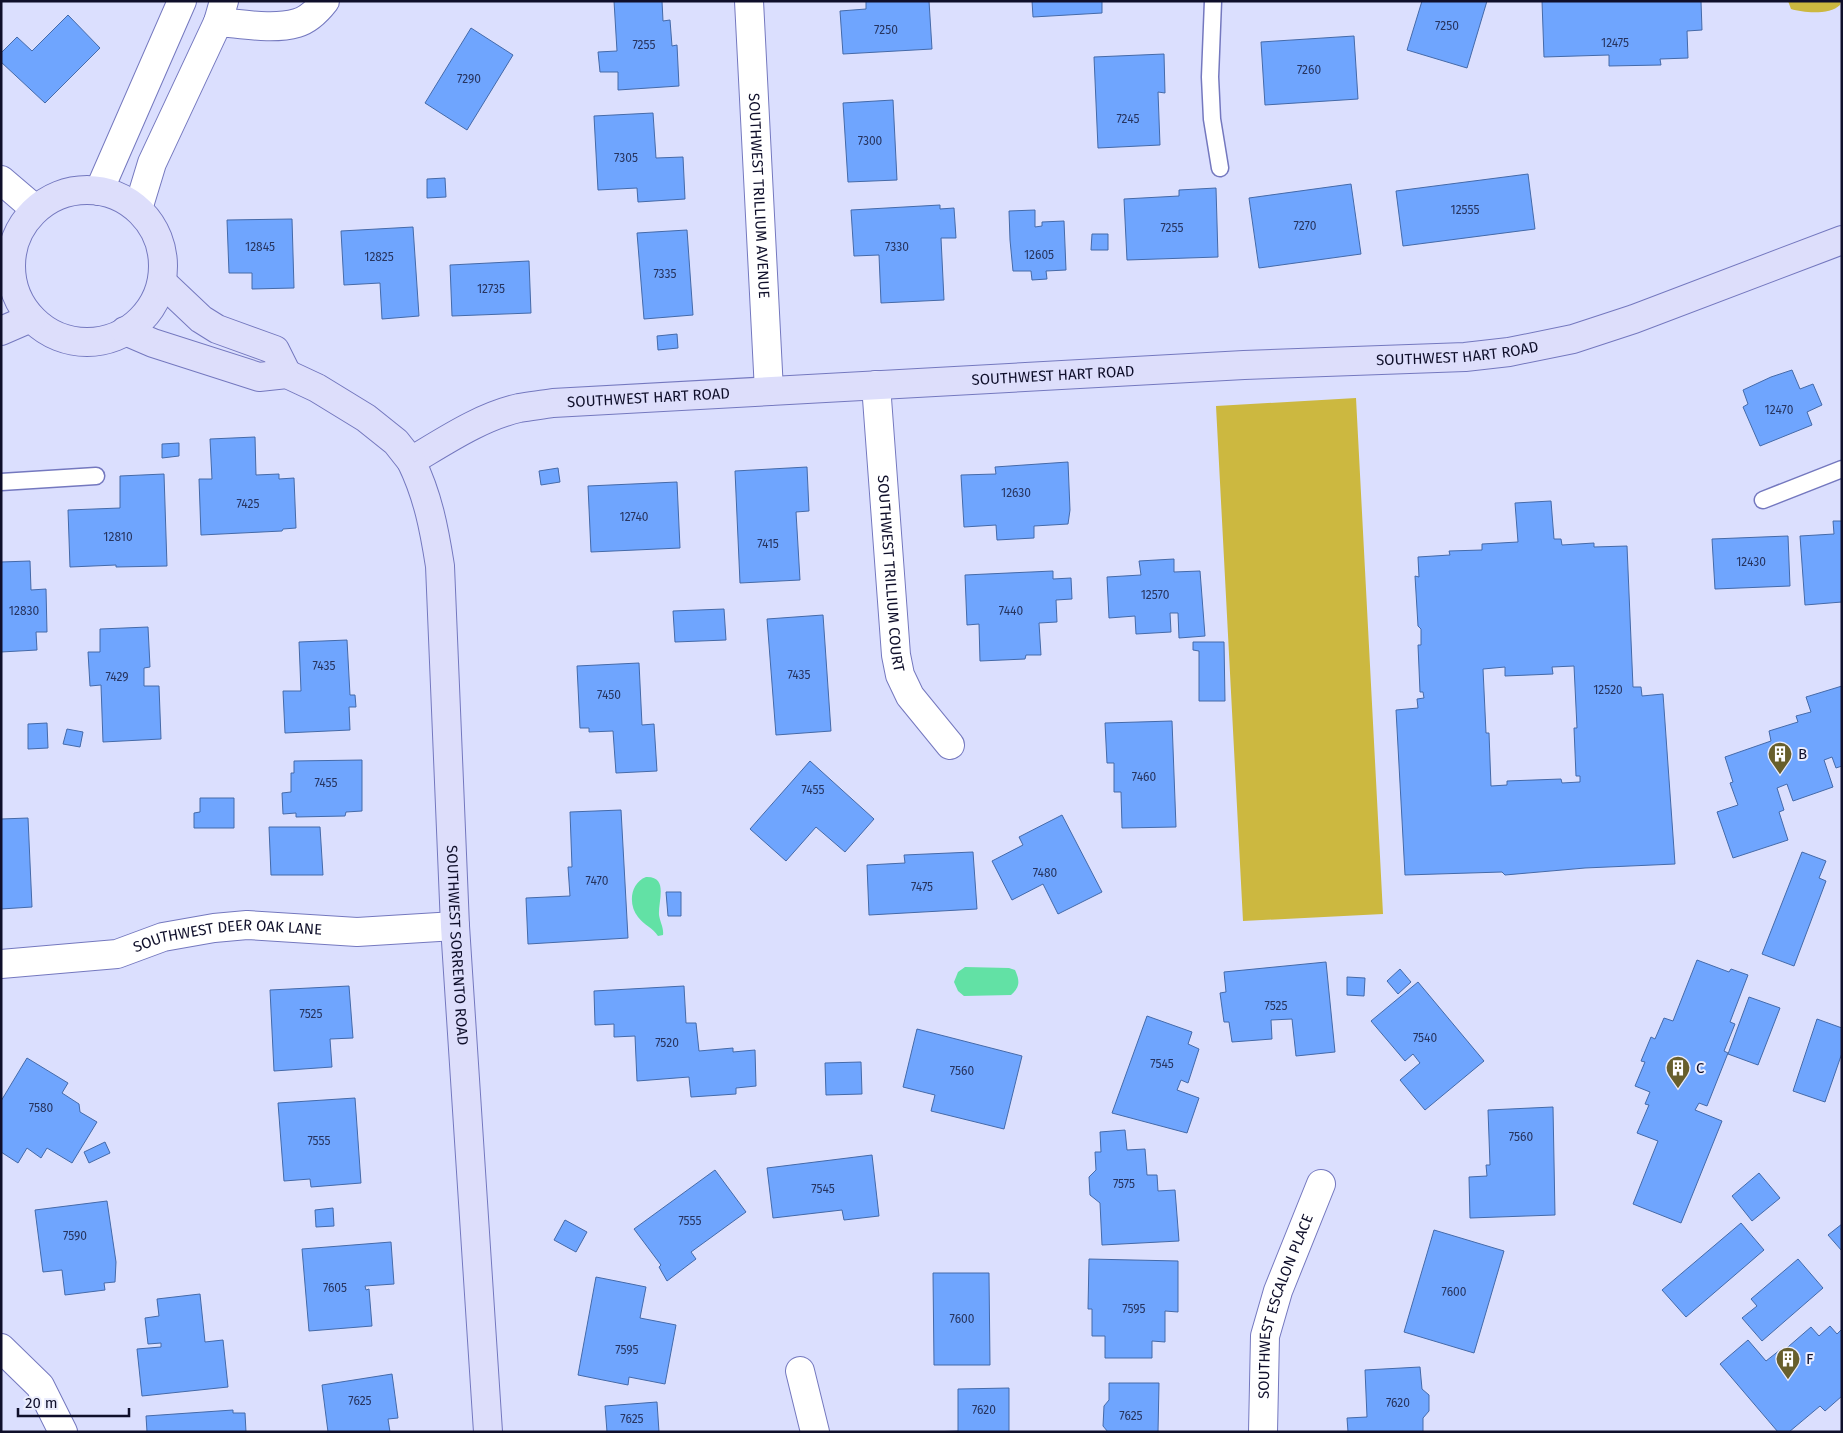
<svg xmlns="http://www.w3.org/2000/svg" width="1843" height="1433" viewBox="0 0 1843 1433" font-family="'Fira Sans',sans-serif">
<style>
.green{fill:#ccb840}
.water{fill:#62e1a5}
.building{fill:#6fa5fe;stroke:#456aa9;fill-rule:evenodd}
.lines{fill:none;stroke-linecap:round;stroke-linejoin:round}
.lane-casing{stroke:#7478bf;stroke-width:19}
.street-casing{stroke:#7478bf;stroke-width:30}
.secondary-casing{stroke:#7478bf;stroke-width:30}
.lane{stroke:#fff;stroke-width:16}
.street{stroke:#fff;stroke-width:28}
.secondary{stroke:#dddefb;stroke-width:28}
.labels{text-anchor:middle;stroke-width:4;stroke-linejoin:round;paint-order:stroke}
.number-label{font-size:12px;fill:#27345f}
.street-label{font-size:15px;fill:#0f0f2a;stroke:#ebedfd}
.poi-label{font-size:15px;fill:#0f0f2a;stroke:#ebedfd;text-anchor:start}
</style>
<rect width="100%" height="100%" fill="#dbdffe"/>
<path class="green" d="M1788 1H1841L1840 5C1830 15 1804 13 1791 9Z
M1356 398 1383 914 1243 921 1216 406Z"/>
<path class="water" d="M646 877C669 876 658 901 659 915 660 922 664 928 663 935L658 936C653 928 644 925 638 917 628 905 630 883 646 877Z
M965 967 1009 968 1015 970C1020 981 1020 987 1011 995L964 996 958 991 954 982 958 972Z"/>
<path class="building" d="M614 1H662L663 21 670 20 672 46 677 45 679 86 618 90V72H600L598 52 617 51Z
M866 1H929L932 49 843 54 840 11 866 9Z
M1032 1H1102V13L1033 17Z
M1422 1H1487L1467 68 1407 50Z
M1542 1H1701L1702 30 1687 31 1688 58 1660 59 1661 65 1609 66V55L1544 57Z
M68 15 100 48 45 103 1 62V53L17 37 32 51Z
M471 28 513 55 467 130 425 103Z
M1354 36 1358 99 1265 105 1261 42Z
M1164 54 1165 93 1158 92 1160 145 1098 148 1094 57Z
M893 100 897 180 848 182 843 103Z
M653 113 656 158 683 157 685 199 638 202 637 188 598 190 594 116Z
M1528 174 1535 229 1403 246 1396 191Z
M445 178 446 197 427 198V179Z
M1351 184 1361 254 1259 268 1249 198Z
M1216 188 1218 257 1127 260 1124 199 1179 196V190Z
M940 205V209L954 208 956 238H941L944 300 881 303 879 255 854 256 851 210Z
M1035 210V227L1042 226V222L1064 221 1066 270 1046 271 1047 279 1032 280 1031 271H1013L1010 240 1009 211Z
M292 219 294 288 252 289V273H229L227 220Z
M413 227 419 316 382 319 380 283 344 285 341 231Z
M687 230 693 315 644 319 637 233Z
M1092 234H1108V250H1091Z
M529 261 531 313 452 316 450 265Z
M677 334 678 348 658 350 657 336Z
M1792 370 1800 389 1813 384 1822 405 1807 412 1812 425 1760 446 1743 407 1748 404 1743 390 1771 377Z
M255 437 256 475 279 474V479L294 478 296 528 283 529 282 531 201 535 199 479H212L210 439Z
M179 443V456L162 458V444Z
M1068 462 1070 510 1068 524 1034 526V538L997 540 996 525 964 527 961 475 996 474 995 467Z
M807 467 809 511 796 512 800 580 740 583 735 471Z
M558 468 560 482 541 485 539 471Z
M164 474 167 566 116 567V565L70 567 68 510 120 508V476Z
M677 482 680 548 591 552 588 486Z
M1551 501 1554 539H1561L1562 545 1594 543V547L1627 546 1633 687H1641L1642 696 1663 694 1675 864 1585 868 1505 875 1502 872 1405 875 1396 710 1418 708 1417 699 1424 698 1423 692H1420L1418 645H1421V629L1418 626 1415 576 1419 577 1418 557 1450 555 1449 551 1482 550V544L1518 542 1515 503ZM1574 666 1577 728H1574L1576 776H1580V782L1562 783 1561 779 1507 781V785L1491 786 1489 733H1486L1483 669 1505 667V676L1553 674 1552 667Z
M1833 521H1842V602L1805 605 1800 536 1834 534Z
M1788 536 1790 586 1715 589 1712 539Z
M1174 559V572L1200 571 1205 636 1179 638 1178 613H1170L1171 632 1136 634 1135 616 1109 618 1107 577 1141 575 1139 561Z
M30 561 31 590 46 589 47 632H36L37 650 1 652V562Z
M1053 571V579L1071 578 1072 599 1056 600 1057 622 1039 623 1041 655H1026L1025 659 980 661 979 624 967 625 965 575Z
M724 609 726 640 675 642 673 611Z
M823 615 831 731 776 735 767 619Z
M148 627 150 667 144 668V686H159L161 739 103 742 101 685 90 686 88 652H100V629Z
M347 640 350 695H355L356 707H349L350 730 285 733 283 691H301L299 642Z
M1193 642H1224L1225 701H1199V651L1193 650Z
M639 663 642 725 654 724 657 771 616 773 613 731 589 732V728H580L577 666Z
M1842 686V766L1836 768 1832 757 1824 760 1833 787 1793 801 1787 784 1777 788 1784 810 1779 812 1788 840 1733 858 1717 812 1738 805 1730 783 1733 782 1725 757 1771 741 1769 731 1798 722 1796 716 1811 712 1806 697Z
M1172 721 1176 827 1122 828 1121 792H1114V763H1107L1105 723Z
M47 723 48 748 28 749V724Z
M67 729 83 732 80 747 63 744Z
M362 760V811L346 812 345 816 296 817V813L283 814 282 793 291 792V773H294V761Z
M810 761 874 819 845 852 816 827 786 861 750 829Z
M200 798H234V828H194V813L200 812Z
M621 810 628 938 528 944 526 898 570 896 568 867H572L570 812Z
M1062 815 1102 892 1058 914 1043 884 1012 900 992 861 1023 845 1019 837Z
M28 818 32 907 1 909V819Z
M269 827H320L323 875H271Z
M973 852 977 909 869 915 867 865 905 863 904 855Z
M1802 852 1826 861 1819 878 1826 881 1794 966 1762 954Z
M666 892H681V916H668Z
M1697 960 1729 972 1731 969 1748 975 1730 1022 1735 1024 1724 1051 1728 1053 1707 1106 1699 1103 1695 1110 1722 1121 1681 1223 1633 1204 1658 1141 1637 1133 1649 1105 1645 1104 1650 1092 1635 1086 1645 1062 1641 1061 1651 1037 1655 1039 1664 1018 1673 1021Z
M1326 962 1335 1052 1296 1056 1292 1019 1271 1020 1272 1039 1232 1042 1229 1022H1224L1220 993 1226 992 1224 972Z
M1400 969 1411 982 1398 994 1387 981Z
M1347 977 1365 978 1364 996 1347 995Z
M1418 982 1484 1061 1425 1110 1400 1080 1420 1063 1413 1054 1405 1061 1371 1021Z
M349 986 353 1038 330 1039 332 1067 274 1071 270 990Z
M684 986 686 1023H696L699 1051 733 1048V1052L755 1050 756 1086 736 1088V1094L691 1097 689 1077 637 1081 635 1036 614 1037V1024L595 1025 594 991Z
M1749 997 1780 1008 1758 1065 1728 1054Z
M1147 1016 1192 1032 1188 1044 1199 1049 1188 1083 1181 1080 1177 1090 1199 1098 1187 1133 1112 1113Z
M1817 1019 1842 1028V1053L1825 1102 1793 1091Z
M917 1029 1022 1056 1004 1129 931 1111 935 1095 903 1087Z
M27 1058 68 1083 62 1093 79 1104 80 1112 97 1122 72 1163 47 1148 41 1158 27 1148 18 1163 1 1152V1101Z
M861 1062 862 1094 826 1095 825 1063Z
M355 1098 361 1183 311 1187 310 1179 284 1181 278 1103Z
M1553 1107 1555 1215 1470 1218 1469 1177 1487 1176 1486 1165H1490L1488 1110Z
M1125 1130 1127 1150 1145 1149 1147 1175H1157L1158 1191 1175 1190 1179 1241 1102 1245 1100 1203 1090 1195 1089 1177 1096 1170 1095 1152H1101L1100 1132Z
M105 1142 110 1153 89 1163 84 1152Z
M872 1155 879 1216 844 1220 842 1210 773 1218 767 1168Z
M715 1170 746 1212 691 1252 696 1259 667 1281 659 1267 661 1265 634 1229Z
M1759 1173 1780 1198 1752 1221 1732 1196Z
M107 1201 116 1262 115 1282 104 1283 105 1290 65 1295 62 1270 43 1272 35 1210Z
M333 1208 334 1226 316 1227 315 1210Z
M565 1220 587 1232 576 1252 554 1240Z
M1741 1223 1764 1250 1686 1317 1662 1290Z
M1842 1224V1251L1828 1235Z
M1434 1230 1504 1251 1474 1353 1404 1332Z
M391 1242 394 1284 365 1286 366 1290 369 1289 372 1326 309 1331 302 1249Z
M1089 1259 1178 1261V1312L1165 1311V1342L1152 1341V1358H1105V1336H1092V1309H1088Z
M1798 1259 1823 1288 1762 1341 1742 1318 1757 1306 1751 1299Z
M933 1273H989L990 1365H934Z
M596 1277 646 1287 640 1318 676 1325 665 1384 629 1377 628 1385 578 1375Z
M200 1294 205 1342 223 1340 228 1387 142 1396 137 1349 161 1347V1343L148 1344 145 1318 159 1316 157 1299Z
M1830 1326 1837 1334 1842 1329V1396L1825 1411 1820 1406 1789 1432H1778L1720 1364 1748 1340 1766 1361 1780 1350 1781 1353 1811 1327 1819 1336Z
M1420 1367 1422 1389 1429 1395V1411L1423 1418V1432H1348L1347 1418 1367 1417 1365 1370Z
M392 1374 398 1418 388 1419 390 1432H328L322 1385Z
M1109 1383H1159L1158 1432H1169H1108L1103 1426 1104 1406 1109 1400Z
M1009 1388V1432H931L958 1431V1389Z
M657 1402 659 1432H607L605 1406Z
M233 1410V1413H245L246 1432H147L146 1416Z"/>
<g class="lines">
<defs>
<path id="lane" d="M1213 1 1210 77 1212 119 1220 168
M1 482 96 476
M1763 500 1842 469"/>
<g id="street">
<path id="s1" d="M749 1 769 391"/>
<path d="M218 22C243 24 273 30 297 23 308 20 318 10 325 1"/>
<path d="M1 180 35 209"/>
<path d="M99 191 182 1"/>
<path d="M138 209 152 163 218 22 224 1"/>
<path id="s2" d="M876 385 896 655 900 675 910 696 950 745"/>
<path id="s3" d="M1 964 117 954 163 937 214 928 247 925 357 932 455 926"/>
<path d="M1 1348 40 1386 63 1432"/>
<path d="M800 1371 815 1432"/>
<path id="s4" d="M1263 1432 1265 1336 1278 1291 1321 1184"/>
</g>
<g id="secondary">
<circle cx="87" cy="266" r="76"/>
<path d="M164 284 201 319 217 329 275 350 287 374"/>
<path d="M1 331 31 318"/>
<path id="s5" d="M125 331 153 343 259 377 287 374 317 388 366 418 396 442 411 461C445 441 480 417 519 408 530 406 541 405 553 403L1244 365 1465 357 1509 352 1573 339 1634 319 1842 240"/>
<path id="s6" d="M411 461C428 496 434 528 440 566L455 926 488 1432"/>
</g>
</defs>
<use href="#lane" class="lane-casing"/>
<use href="#street" class="street-casing"/>
<use href="#secondary" class="secondary-casing"/>
<use href="#lane" class="lane"/>
<use href="#street" class="street"/>
<use href="#secondary" class="secondary"/>
</g>
<defs>
<symbol id="building-pin" viewBox="-11 -11 22 30"><path d="M0 17L-7.5 6A9.5 9.5 0 1 1 7.5 6Z" fill="#685f2c" stroke="#ebedfd"/><path d="M-4-6H4V6H1V3H-1V6H-4ZM-2.5-4.3h1.7v1.8h-1.7ZM.8-4.3h1.7v1.8H.8ZM-2.5-1h1.7V.8h-1.7ZM.8-1h1.7V.8H.8Z" fill="#fff"/></symbol>
</defs>
<g fill-rule="evenodd">
<use href="#building-pin" x="1766" y="740" width="28" height="38"/>
<use href="#building-pin" x="1664" y="1054" width="28" height="38"/>
<use href="#building-pin" x="1774" y="1345" width="28" height="38"/>
</g>
<g class="labels">
<g class="number-label">
<text x="1447" y="30">7250</text>
<text x="886" y="34">7250</text>
<text x="1615" y="47">12475</text>
<text x="644" y="49">7255</text>
<text x="1309" y="74">7260</text>
<text x="469" y="83">7290</text>
<text x="1128" y="123">7245</text>
<text x="870" y="145">7300</text>
<text x="626" y="162">7305</text>
<text x="1465" y="214">12555</text>
<text x="1305" y="230">7270</text>
<text x="1172" y="232">7255</text>
<text x="260" y="251">12845</text>
<text x="897" y="251">7330</text>
<text x="1039" y="259">12605</text>
<text x="379" y="261">12825</text>
<text x="665" y="278">7335</text>
<text x="491" y="293">12735</text>
<text x="1779" y="414">12470</text>
<text x="1016" y="497">12630</text>
<text x="248" y="508">7425</text>
<text x="634" y="521">12740</text>
<text x="118" y="541">12810</text>
<text x="768" y="548">7415</text>
<text x="1751" y="566">12430</text>
<text x="1155" y="599">12570</text>
<text x="24" y="615">12830</text>
<text x="1011" y="615">7440</text>
<text x="324" y="670">7435</text>
<text x="799" y="679">7435</text>
<text x="117" y="681">7429</text>
<text x="1608" y="694">12520</text>
<text x="609" y="699">7450</text>
<text x="1144" y="781">7460</text>
<text x="326" y="787">7455</text>
<text x="813" y="794">7455</text>
<text x="1045" y="877">7480</text>
<text x="597" y="885">7470</text>
<text x="922" y="891">7475</text>
<text x="1276" y="1010">7525</text>
<text x="311" y="1018">7525</text>
<text x="1425" y="1042">7540</text>
<text x="667" y="1047">7520</text>
<text x="1162" y="1068">7545</text>
<text x="962" y="1075">7560</text>
<text x="41" y="1112">7580</text>
<text x="1521" y="1141">7560</text>
<text x="319" y="1145">7555</text>
<text x="1124" y="1188">7575</text>
<text x="823" y="1193">7545</text>
<text x="690" y="1225">7555</text>
<text x="75" y="1240">7590</text>
<text x="335" y="1292">7605</text>
<text x="1454" y="1296">7600</text>
<text x="1134" y="1313">7595</text>
<text x="962" y="1323">7600</text>
<text x="627" y="1354">7595</text>
<text x="360" y="1405">7625</text>
<text x="1398" y="1407">7620</text>
<text x="984" y="1414">7620</text>
<text x="1131" y="1420">7625</text>
<text x="632" y="1423">7625</text>
</g>
<g class="street-label">
<text dy="5" stroke="none"><textPath href="#s1" startOffset="195">SOUTHWEST TRILLIUM AVENUE</textPath></text>
<text dy="5" stroke="none"><textPath href="#s5" startOffset="1384">SOUTHWEST HART ROAD</textPath></text>
<text dy="5" stroke="none"><textPath href="#s5" startOffset="979">SOUTHWEST HART ROAD</textPath></text>
<text dy="5" stroke="none"><textPath href="#s5" startOffset="574">SOUTHWEST HART ROAD</textPath></text>
<text dy="5" stroke="none"><textPath href="#s2" startOffset="189">SOUTHWEST TRILLIUM COURT</textPath></text>
<text dy="5" stroke="none"><textPath href="#s3" startOffset="230">SOUTHWEST DEER OAK LANE</textPath></text>
<text dy="5" stroke="none"><textPath href="#s6" startOffset="489">SOUTHWEST SORRENTO ROAD</textPath></text>
<text dy="5" stroke="none"><textPath href="#s4" startOffset="129">SOUTHWEST ESCALON PLACE</textPath></text>
</g>
<g class="poi-label">
<text x="1798" y="759">B</text>
<text x="1696" y="1073">C</text>
<text x="1806" y="1364">F</text>
</g>
</g>
<rect width="1843" height="1433" fill="none" stroke="#0f0f2a" stroke-width="5"/>
<path d="M18 1408v8h111v-8" fill="none" stroke="#0f0f2a" stroke-width="2.5"/>
<text x="25" y="1408" font-size="15" fill="#0f0f2a" stroke="#ebedfd" stroke-width="4" paint-order="stroke">20 m</text>
</svg>
